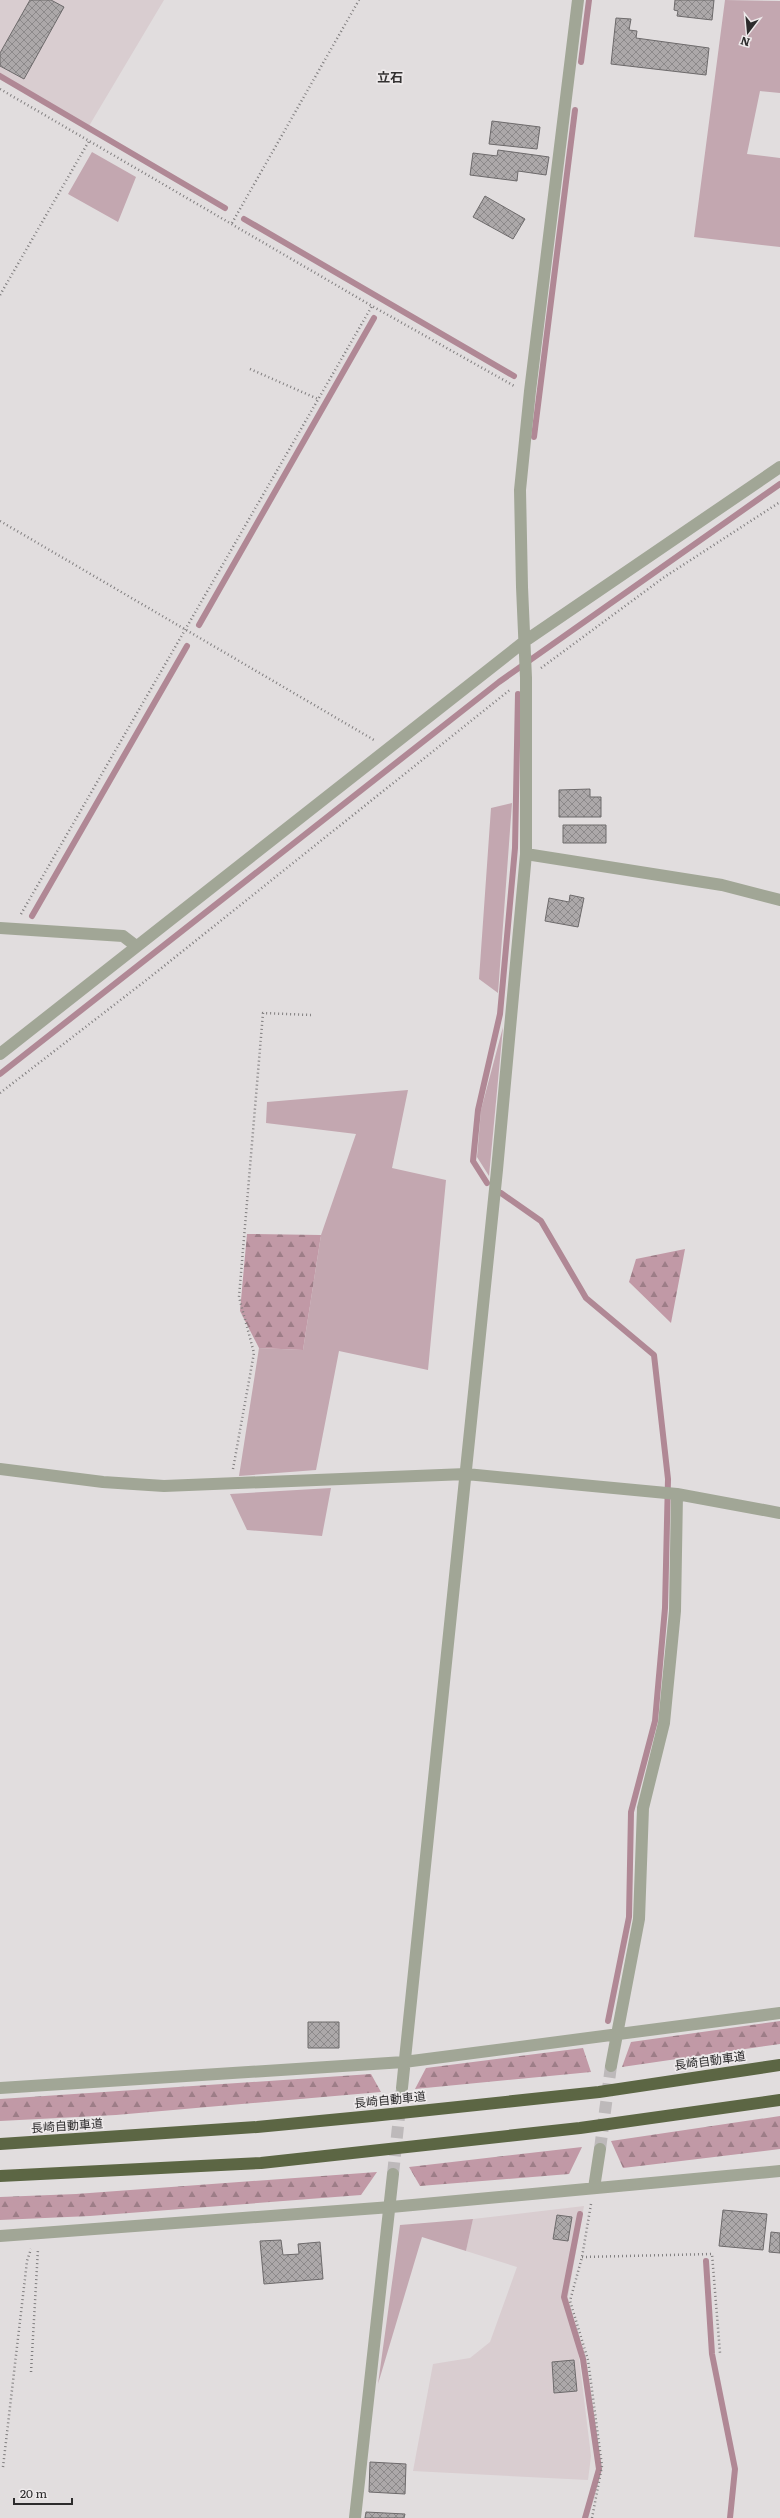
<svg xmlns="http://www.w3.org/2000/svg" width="780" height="2518" viewBox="0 0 780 2518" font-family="Literata,'Noto Sans JP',serif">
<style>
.built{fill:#d9cdd0}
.green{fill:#c3a7b0}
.forest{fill:url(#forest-firs)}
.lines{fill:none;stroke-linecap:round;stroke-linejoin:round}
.stream{stroke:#b08895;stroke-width:6}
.building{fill:url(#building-cross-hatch);stroke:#6d6a6b}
.minor-tunnel{stroke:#bdb9ba;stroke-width:12;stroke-dasharray:12 6;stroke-linecap:butt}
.path{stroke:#807e7f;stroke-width:2.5;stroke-dasharray:1 3;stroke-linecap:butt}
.minor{stroke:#a1a696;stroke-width:12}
.highway{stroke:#5c6644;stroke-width:12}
.labels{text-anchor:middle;stroke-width:3.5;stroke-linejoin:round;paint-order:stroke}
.street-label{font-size:12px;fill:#2c2b2c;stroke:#eeeaeb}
.neighbourhood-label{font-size:13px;font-weight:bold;fill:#333131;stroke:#eeeaeb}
</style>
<defs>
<pattern id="forest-firs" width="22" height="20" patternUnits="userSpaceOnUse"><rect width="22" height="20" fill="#c199a6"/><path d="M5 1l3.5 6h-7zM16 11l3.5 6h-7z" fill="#9d7d87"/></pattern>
<pattern id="building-cross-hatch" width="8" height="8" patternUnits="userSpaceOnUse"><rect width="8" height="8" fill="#aca8a9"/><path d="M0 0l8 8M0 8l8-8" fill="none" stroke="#8c898a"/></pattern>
</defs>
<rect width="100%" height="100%" fill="#e1ddde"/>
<path class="built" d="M0 0H164L89 126 0 73Z
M584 2206 568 2297 579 2358 591 2456 588 2480 413 2471 433 2364 470 2358 490 2342 517 2267 466 2251 473 2219Z"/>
<path class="green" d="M725 0 780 1V93L760 91 747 154 780 158V247L694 237Z
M92 152 136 177 118 222 68 194Z
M512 803 498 993 479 979 491 808Z
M503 1027 489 1176 477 1157 481 1110Z
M408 1090 392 1168 446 1180 428 1370 339 1351 316 1470 239 1476 259 1348 303 1350 321 1235 356 1134 266 1123 267 1102Z
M331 1488 322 1536 247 1530 230 1494Z
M473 2219 466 2251 422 2237 378 2384 400 2225Z"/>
<path class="forest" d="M247 1234 321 1235 303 1350 259 1348 240 1311Z
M685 1249 671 1323 629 1282 636 1259Z
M780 2021V2044L622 2067 631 2042Z
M583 2048 591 2072 415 2089 426 2068Z
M371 2074 381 2092 116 2115 0 2121V2099Z
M780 2116V2149L623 2168 611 2141Z
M582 2147 569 2174 420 2186 409 2167Z
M377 2172 361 2195 90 2216 0 2220V2197L76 2194Z"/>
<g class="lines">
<path class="stream" d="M581 62 589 0
M0 76 225 208
M244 219 514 376
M534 437 575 110
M199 625 374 318
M32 916 187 646
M0 1074 499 682 780 484
M487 1183 473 1161 478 1110 500 1014 515 848 518 694
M501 1193 541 1221 586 1298 654 1355 668 1479 665 1608 655 1721 631 1812 629 1917 608 2021
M580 2214 564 2297 583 2359 599 2469 585 2518
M706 2261 712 2354 735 2469 730 2518"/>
</g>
<path class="building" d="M30 0H51L64 7 24 79 0 66V53Z
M675 0H714L712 20 677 16 678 11 674 10Z
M616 18 631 19 629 30 637 31 636 38 709 48 706 75 611 64Z
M492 121 540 127 537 149 489 144Z
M498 150 549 157 546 175 518 171 517 181 470 175 473 153 497 156Z
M485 196 525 219 513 239 473 217Z
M590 789V797H601V817H559V790Z
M563 825H606V843H563Z
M570 895 584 898 578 927 545 921 549 898 569 902Z
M308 2022H339V2048H308Z
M723 2210 767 2214 763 2250 719 2246Z
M557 2215 572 2217 568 2241 553 2239Z
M771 2232 780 2233V2253L769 2252Z
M281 2240 283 2255 299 2254 298 2244 320 2242 323 2279 264 2284 260 2241Z
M574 2360 577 2391 554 2393 552 2362Z
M370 2462 406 2464 405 2494 369 2492Z
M366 2512 405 2514 404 2518H365Z"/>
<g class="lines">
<path class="minor-tunnel" d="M600 2149 611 2066
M393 2174 402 2088"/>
<path class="path" d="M0 89 372 306 516 387
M232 223 359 0
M0 295 89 141
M250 369 318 399
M0 521 374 740
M541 668 663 578 780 502
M21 914 372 306
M0 1093 149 978 511 689
M233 1469 254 1353 239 1297 263 1013 311 1015
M591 2204 582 2257 570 2301 588 2360 602 2466 592 2518
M582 2257 712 2254 720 2353
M31 2372 38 2249
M3 2467 27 2261 31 2249"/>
<path class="minor" d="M526 854 722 885 780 900
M0 928 123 936 136 946
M0 1054 525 641 780 467
M0 1469 103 1482 164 1486 466 1474 677 1494 780 1513
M611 2066 639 1919 643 1808 664 1723 675 1611 677 1494
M0 2088 404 2062 780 2013
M402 2088 497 1170 526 854V678L522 587 520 490 530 391 578 0
M594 2188 600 2149
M0 2236 391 2207 780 2171
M355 2518 393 2174"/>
<path class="highway" d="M0 2144 257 2127 372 2116 599 2092 780 2065
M0 2176 261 2163 580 2128 780 2100"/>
</g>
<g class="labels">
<g class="street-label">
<text transform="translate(710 2061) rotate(-8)" y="4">長崎自動車道</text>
<text transform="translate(390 2100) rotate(-6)" y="4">長崎自動車道</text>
<text transform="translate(67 2126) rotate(-4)" y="4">長崎自動車道</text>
</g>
<g class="neighbourhood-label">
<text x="390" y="82">立石</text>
</g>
</g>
<g transform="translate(748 32) rotate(196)" stroke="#eeeaeb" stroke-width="3" paint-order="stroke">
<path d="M0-3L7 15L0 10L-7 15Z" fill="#2c2b2c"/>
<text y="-6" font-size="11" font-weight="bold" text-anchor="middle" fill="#2c2b2c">N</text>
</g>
<path d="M14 2498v6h58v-6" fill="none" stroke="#2c2b2c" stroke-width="2"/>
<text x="20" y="2498" font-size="12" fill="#2c2b2c" stroke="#eeeaeb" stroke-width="3" paint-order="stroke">20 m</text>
</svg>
